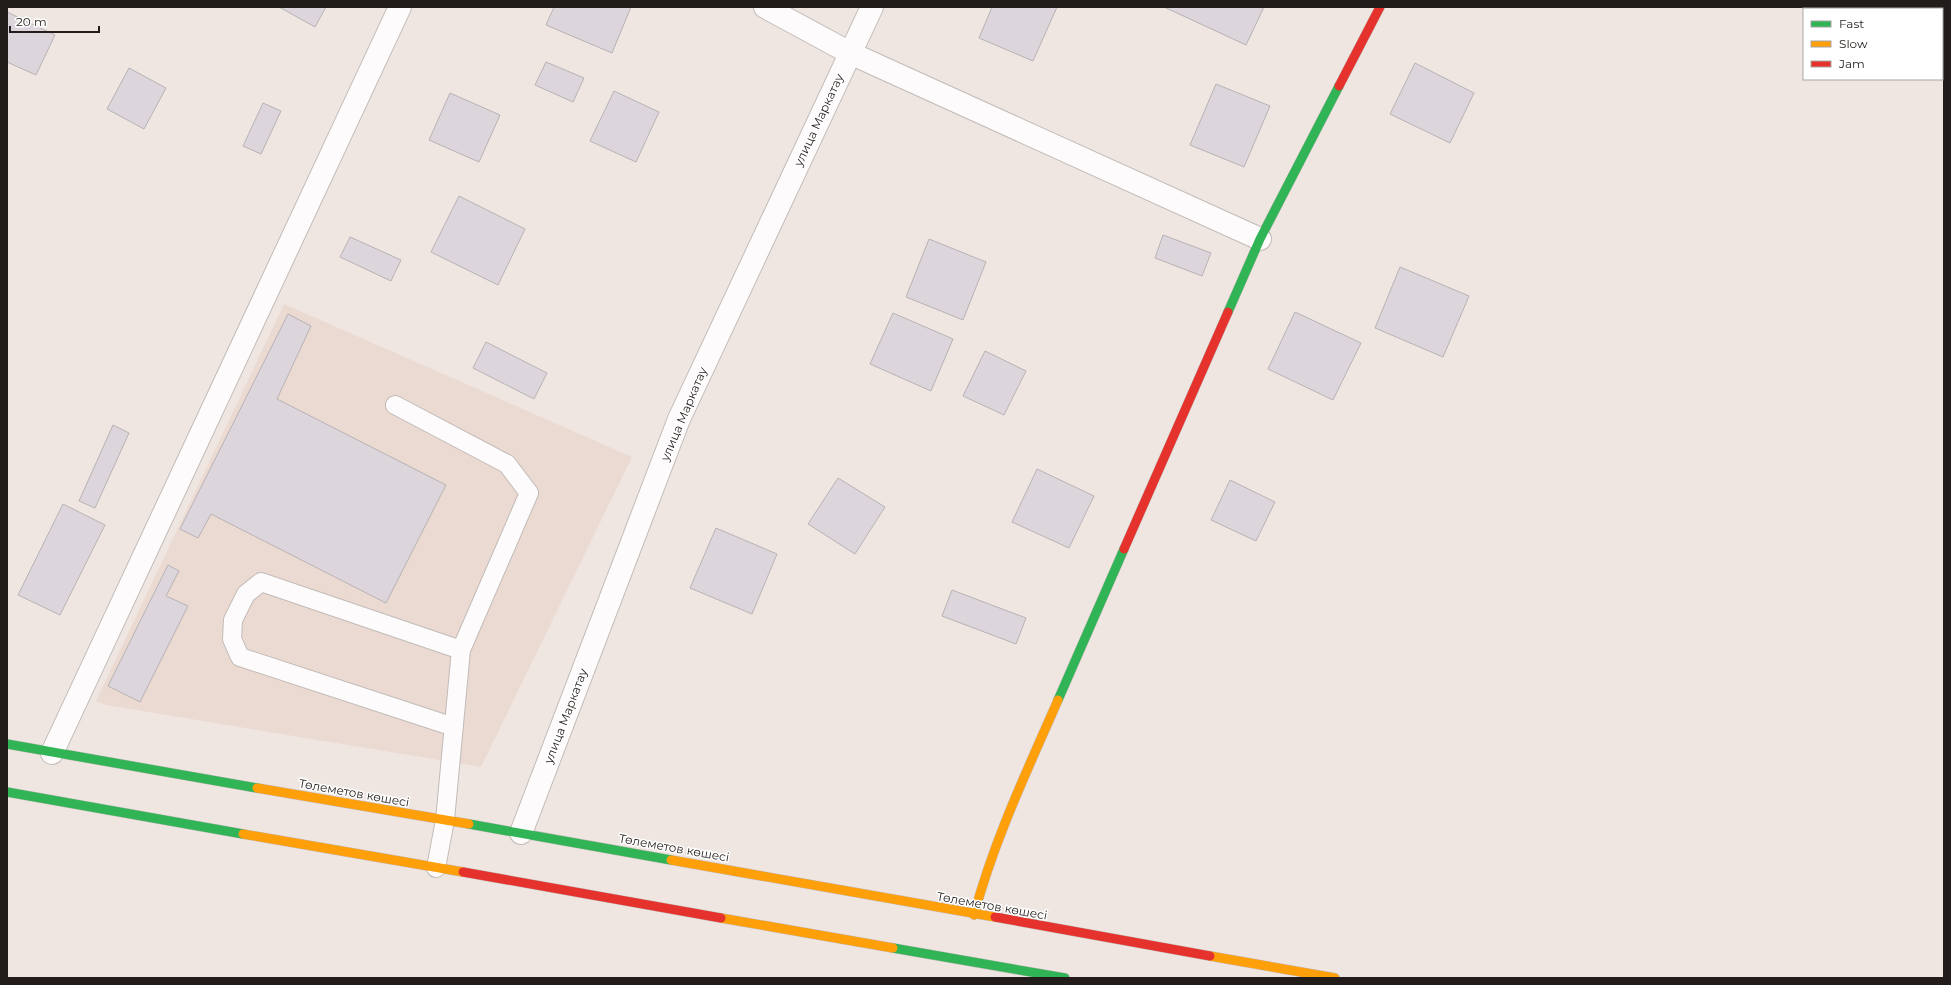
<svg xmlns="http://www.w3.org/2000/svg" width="1951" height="985" viewBox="0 0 1951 985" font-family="Montserrat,sans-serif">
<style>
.built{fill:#ebdad2}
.building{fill:#ddd5dc;stroke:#b7b2b3}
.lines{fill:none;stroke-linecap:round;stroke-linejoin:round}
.lane-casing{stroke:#c2bbb8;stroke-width:20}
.street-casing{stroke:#c2bbb8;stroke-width:24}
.fast-casing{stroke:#c2bbb8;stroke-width:10}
.slow-casing{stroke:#c2bbb8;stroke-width:10}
.jam-casing{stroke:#c2bbb8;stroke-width:10}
.lane{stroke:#fdfbfb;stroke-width:18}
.street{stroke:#fdfbfb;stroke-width:22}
.fast{stroke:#30b455;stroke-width:9}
.slow{stroke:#ff9f0a;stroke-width:9}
.jam{stroke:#e5322d;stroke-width:9}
.labels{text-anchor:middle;stroke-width:3;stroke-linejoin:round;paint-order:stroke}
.street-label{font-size:12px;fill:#221d1a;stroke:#fff}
</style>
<rect width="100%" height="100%" fill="#efe6e2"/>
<path class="built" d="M284 304 632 457 481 767 106 705 96 701Z"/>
<path class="building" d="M279 7H326L315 27Z
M554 7H631L612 53 546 25Z
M992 7H1057L1033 61 979 38Z
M1164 7H1264L1246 45Z
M7 12 55 35 36 75 7 62Z
M546 62 584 78 573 102 535 85Z
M1415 63 1474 93 1450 143 1390 114Z
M129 68 166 88 144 129 107 109Z
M1216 84 1270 106 1244 167 1190 145Z
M614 91 659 112 636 162 590 141Z
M450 93 500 115 479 162 429 140Z
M263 103 281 111 261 154 243 146Z
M459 196 525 229 498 285 431 252Z
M1163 235 1211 253 1202 276 1155 258Z
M350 237 401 260 391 281 340 257Z
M929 239 986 262 963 320 906 297Z
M1400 267 1469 296 1443 357 1375 328Z
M1295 312 1361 343 1333 400 1268 369Z
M893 313 953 339 931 391 870 364Z
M288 314 311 326 277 399 446 485 386 603 211 514 198 538 180 529Z
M486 342 547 373 534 399 473 368Z
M985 351 1026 371 1004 415 963 396Z
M113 425 129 433 95 508 79 501Z
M1037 469 1094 496 1069 548 1012 522Z
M838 478 885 507 855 554 808 524Z
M1230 480 1275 502 1256 541 1211 520Z
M63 504 105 525 60 615 18 595Z
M716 528 777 554 752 614 690 588Z
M168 565 179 571 166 596 188 606 140 702 108 686Z
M952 590 1026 618 1016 644 942 616Z"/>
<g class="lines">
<defs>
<path id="lane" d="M395 405 507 464 529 493 461 650 445 820 436 868
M454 727 240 657 232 639 233 620 246 594 261 582 461 650"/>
<path id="street" d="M765 7 850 53 1260 239
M52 753 400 7
M521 833 679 419 872 7"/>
<path id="fast" d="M1228 312 1260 239 1339 86
M1058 700 1124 549
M7 744 257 788
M7 792 243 834
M469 824 671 860
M893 948 1065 978"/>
<path id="slow" d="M257 788 469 824
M243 834 463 872
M671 860 995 917
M974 915C994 840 1027 771 1058 700
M721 918 893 948
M1210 956 1335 978"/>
<path id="jam" d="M1339 86 1380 7
M1124 549 1228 312
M463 872 721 918
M995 917 1210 956"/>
</defs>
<use href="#lane" class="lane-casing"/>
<use href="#street" class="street-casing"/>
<use href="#fast" class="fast-casing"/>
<use href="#slow" class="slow-casing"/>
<use href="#jam" class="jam-casing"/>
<use href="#lane" class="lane"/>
<use href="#street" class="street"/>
<use href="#fast" class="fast"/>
<use href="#slow" class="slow"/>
<use href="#jam" class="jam"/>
</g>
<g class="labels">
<g class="street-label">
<text transform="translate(819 120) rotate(-65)" y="4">улица Маркатау</text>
<text transform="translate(684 414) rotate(-67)" y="4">улица Маркатау</text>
<text transform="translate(566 716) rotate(-69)" y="4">улица Маркатау</text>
<text transform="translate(354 793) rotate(10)" y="4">Төлеметов көшесі</text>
<text transform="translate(674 848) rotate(10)" y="4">Төлеметов көшесі</text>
<text transform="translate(992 906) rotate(10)" y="4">Төлеметов көшесі</text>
</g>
</g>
<rect width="1951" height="985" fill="none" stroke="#221d1a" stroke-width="16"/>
<rect x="1803" y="8" width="140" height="72" fill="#ffffff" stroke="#a7a5a3"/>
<rect x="1811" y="21" width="20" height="6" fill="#30b455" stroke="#a7a5a3"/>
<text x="1839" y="28" font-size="12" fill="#221d1a">Fast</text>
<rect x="1811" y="41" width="20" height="6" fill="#ff9f0a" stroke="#a7a5a3"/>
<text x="1839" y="48" font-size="12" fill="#221d1a">Slow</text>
<rect x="1811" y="61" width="20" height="6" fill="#e5322d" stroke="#a7a5a3"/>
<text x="1839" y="68" font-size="12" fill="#221d1a">Jam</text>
<path d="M10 26v6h89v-6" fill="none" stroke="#221d1a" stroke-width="2"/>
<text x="16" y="26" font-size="12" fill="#221d1a" stroke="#ffffff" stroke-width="3" paint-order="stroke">20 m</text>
</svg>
